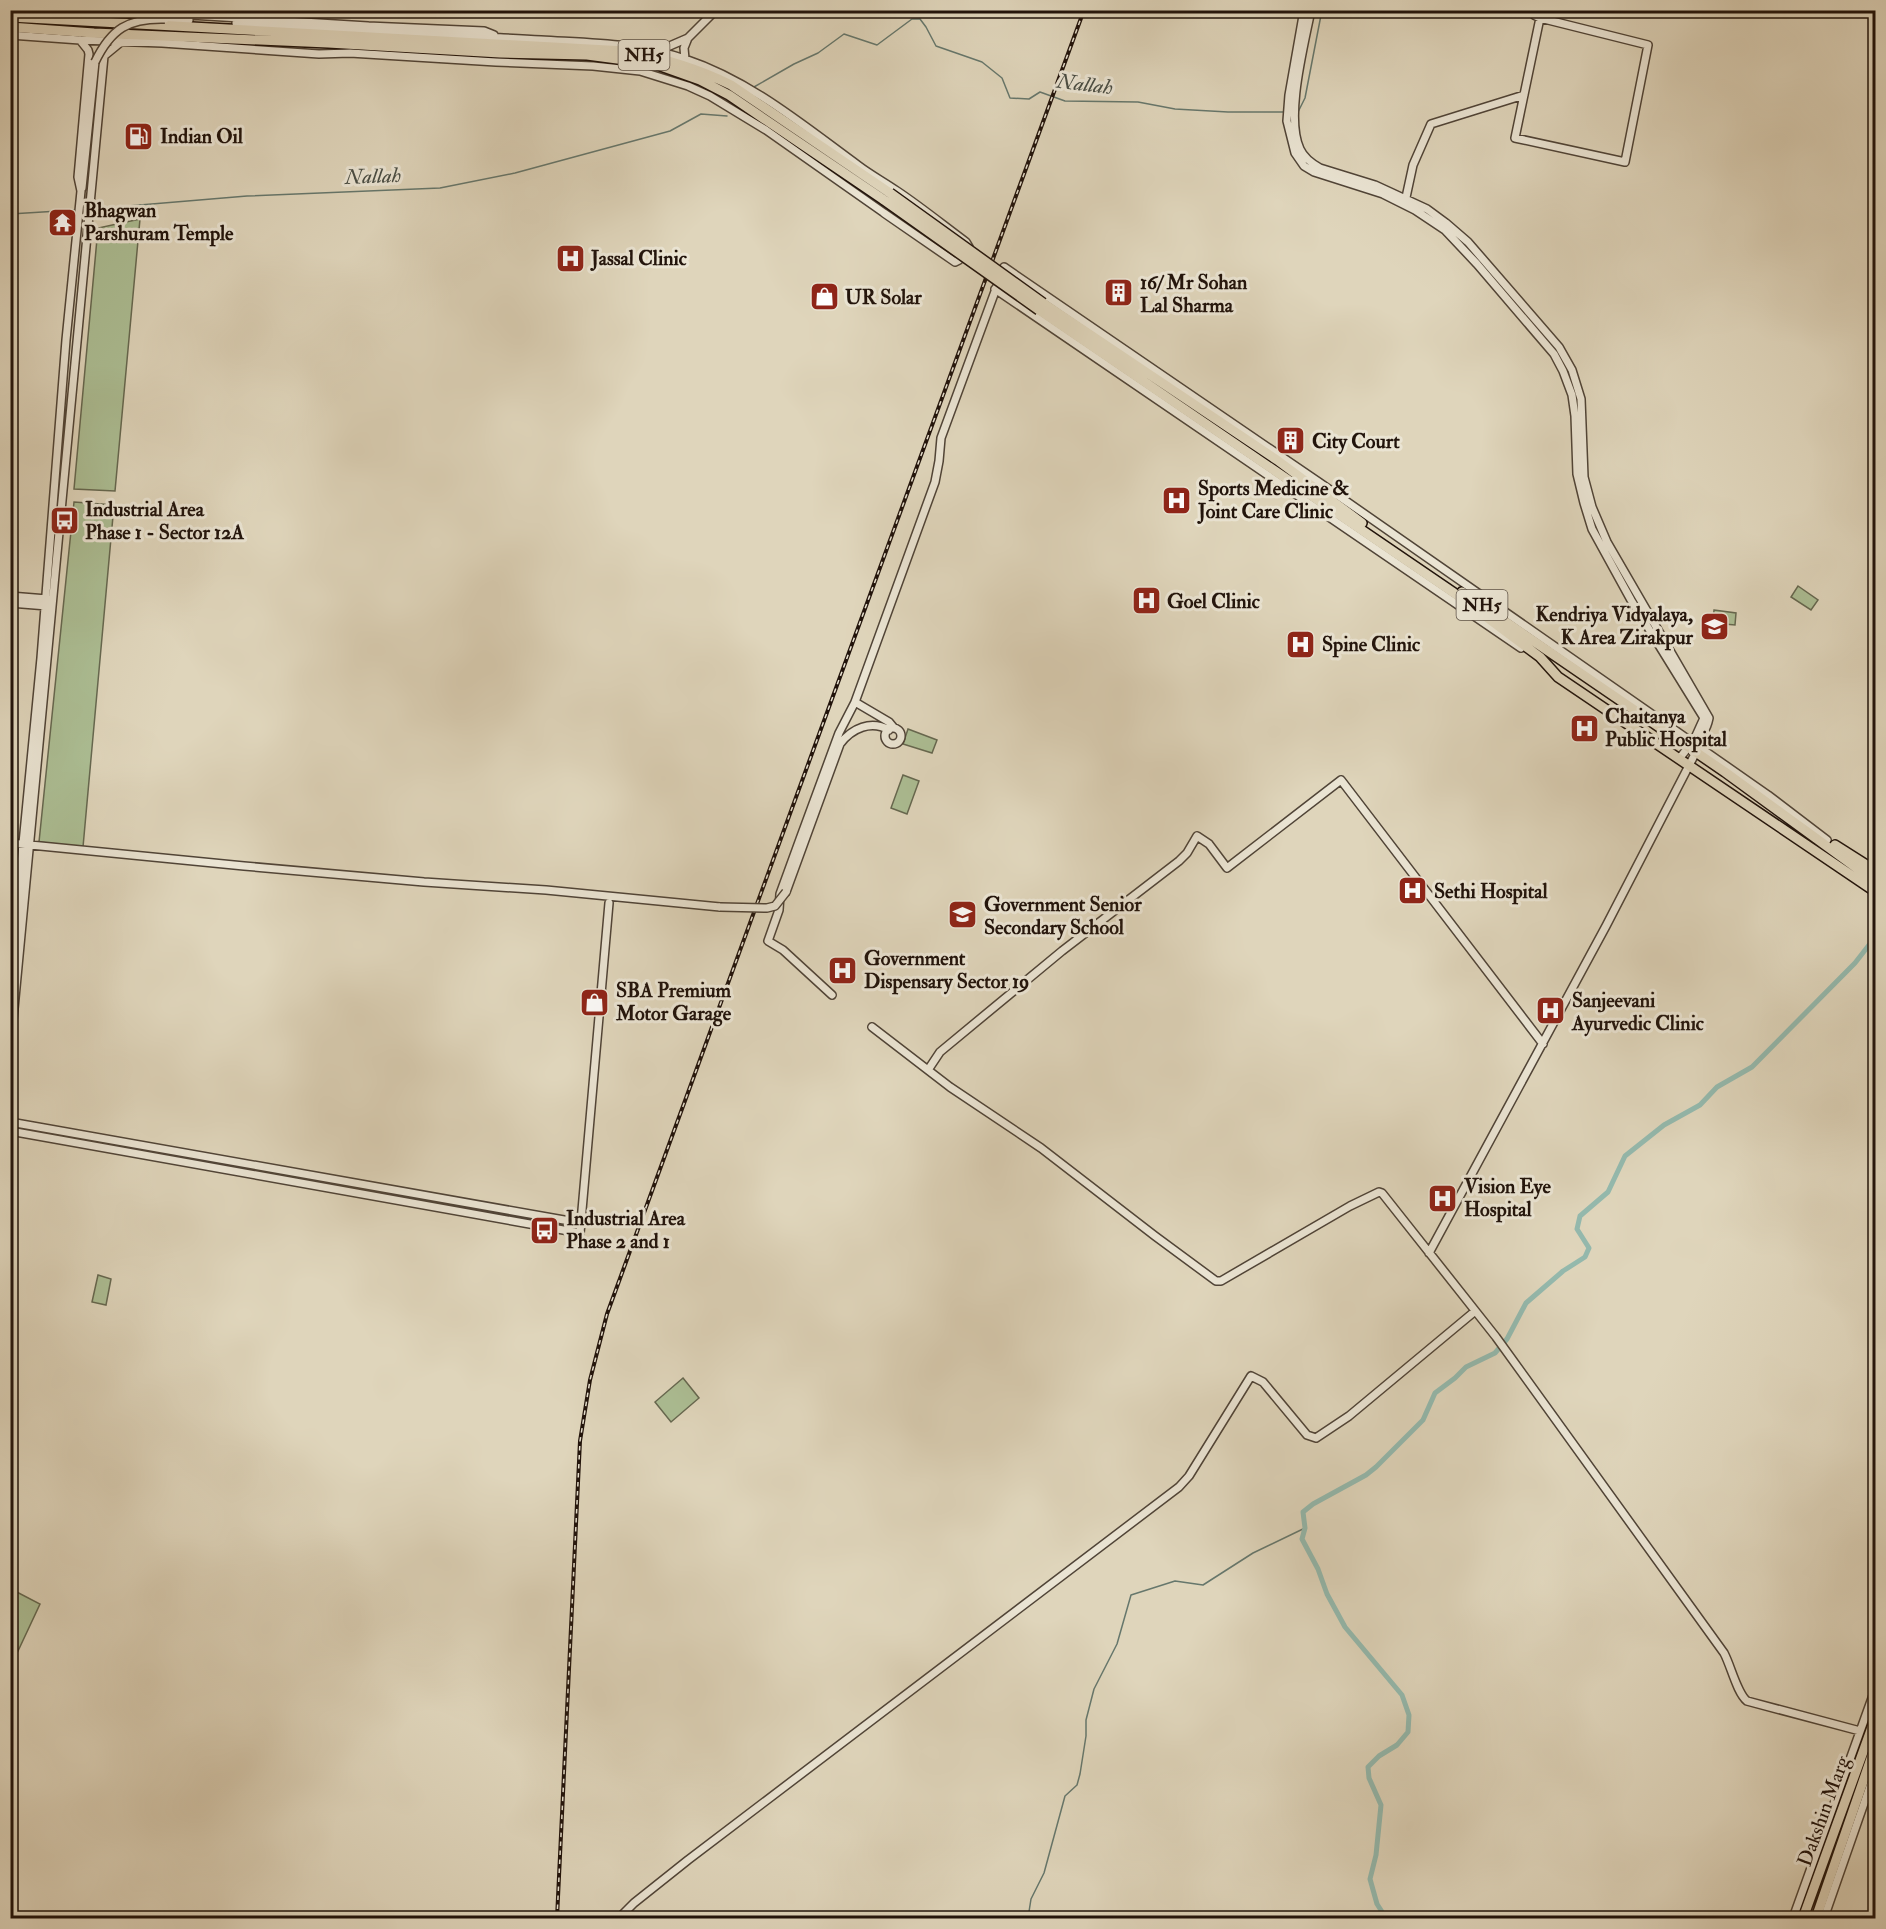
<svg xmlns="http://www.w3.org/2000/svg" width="1886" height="1929" viewBox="0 0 1886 1929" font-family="'IM FELL Double Pica',serif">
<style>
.green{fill:#acbe94;stroke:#666850;stroke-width:1.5}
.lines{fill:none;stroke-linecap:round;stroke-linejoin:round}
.stream{stroke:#66776c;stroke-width:1.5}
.canal{stroke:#94b9ad;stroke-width:5}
.tertiary-casing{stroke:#504437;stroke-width:10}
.trunk-casing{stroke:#21130b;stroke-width:12}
.tertiary{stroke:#eae4d3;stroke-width:7}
.trunk{stroke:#dfd5bb;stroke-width:9}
.rail-casing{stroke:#21130b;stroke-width:4}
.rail{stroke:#eae4d3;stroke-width:1.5;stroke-dasharray:4.5;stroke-linecap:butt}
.tertiary-bridge-casing{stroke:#504437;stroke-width:10;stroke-linecap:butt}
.trunk-bridge-casing{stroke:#21130b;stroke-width:12;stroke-linecap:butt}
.tertiary-bridge{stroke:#eae4d3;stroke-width:7}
.trunk-bridge{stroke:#dfd5bb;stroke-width:9}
.labels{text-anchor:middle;stroke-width:6;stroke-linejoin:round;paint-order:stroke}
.shield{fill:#eae4d3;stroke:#5d5247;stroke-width:1.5}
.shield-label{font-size:18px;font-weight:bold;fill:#21130b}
.poi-label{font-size:20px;font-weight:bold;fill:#21130b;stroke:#eae4d3;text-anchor:start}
.street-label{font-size:20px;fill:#21130b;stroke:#eae4d3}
.water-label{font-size:21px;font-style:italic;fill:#494d44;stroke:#eae4d3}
</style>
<rect width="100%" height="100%" fill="#dfd5bb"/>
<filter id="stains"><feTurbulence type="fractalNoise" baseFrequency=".00333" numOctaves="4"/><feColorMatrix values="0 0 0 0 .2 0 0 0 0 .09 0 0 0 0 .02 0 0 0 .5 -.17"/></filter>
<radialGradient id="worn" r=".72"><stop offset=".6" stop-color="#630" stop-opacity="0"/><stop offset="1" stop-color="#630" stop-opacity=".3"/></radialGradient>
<path class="green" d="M140 219 115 491 74 489 98 228Z
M74 502 114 505 83 847 39 842Z
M1798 586 1818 600 1811 610 1791 597Z
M1714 610 1736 613 1735 625 1713 623Z
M908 729 937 740 932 753 903 744Z
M903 775 919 781 907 814 891 808Z
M98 1275 111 1279 106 1305 92 1302Z
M683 1378 699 1398 671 1422 655 1402Z
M11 1589 40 1604 11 1666Z"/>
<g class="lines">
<path class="stream" d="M754 87 794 64 818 53 844 34 877 45 912 19H920L926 27 936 46 982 62 1002 78 1010 98 1029 99 1040 92 1065 101 1138 102 1175 109 1228 112H1284
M1298 112 1305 98 1322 10
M92 209 247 196 440 188 515 173 670 131 701 114 727 116
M10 214 75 210
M1028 1918 1031 1899 1044 1873 1065 1796 1077 1785 1080 1774 1086 1736V1720L1094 1689 1117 1644 1131 1595 1175 1581 1203 1585 1253 1553 1305 1528"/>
<path class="canal" d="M1386 1918 1377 1904 1370 1879 1376 1855 1381 1805 1369 1778 1368 1767 1379 1756 1397 1745 1408 1732 1409 1715 1402 1695 1345 1627 1327 1594 1318 1569 1302 1539 1305 1528 1303 1512 1313 1504 1366 1475 1376 1467 1423 1420 1435 1393 1455 1378 1466 1367 1495 1353 1507 1339 1526 1303 1563 1271 1585 1257 1589 1248 1577 1229 1580 1216 1608 1192 1625 1156 1664 1125 1700 1105 1717 1087 1752 1067 1855 963 1876 936"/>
<defs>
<path id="tertiary" d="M22 10 99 15 157 13 368 26V32C426 33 483 37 541 40 589 43 639 43 685 59 751 81 804 126 859 166 871 175 884 182 897 191 921 207 943 225 966 242L969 247 959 260 955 262 884 213
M1304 10 1289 95 1287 121 1295 153 1304 166 1314 172 1383 194 1415 210 1445 230 1477 264 1554 354 1563 371 1572 395 1575 416 1577 474 1584 503 1592 529 1631 600 1704 718 1694 740 1679 759
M1311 10C1304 46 1285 117 1300 149 1304 158 1311 163 1320 168L1375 185 1427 209 1446 223 1468 242 1559 347 1572 370 1581 399 1584 477 1592 507 1607 542 1709 718C1707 728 1703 736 1694 740
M1533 10 1534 15 1540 18 1648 45 1625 162 1515 138 1540 18
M165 19 189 20
M236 23 368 32
M368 26 484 31 494 35
M10 35 80 40 162 43 319 54 350 53 496 62 593 66 640 71 688 86 710 96 766 130 887 215
M658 51 688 38 716 10
M685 59 684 48 688 38
M82 188 95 62
M1405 202 1413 165 1431 124 1524 95
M995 289 1521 648
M10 596 47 599
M10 603 47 606
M894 728 889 722 855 702 935 482 939 461 941 438 1004 267 1320 483 1768 795 1827 840
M885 736a8 8 0 1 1 16 0a8 8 0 1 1-16 0Z
M10 843 244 866 424 882 546 890 720 907
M786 892 840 744C852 728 871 720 889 730
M10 977 41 658 66 340 81 191 78 177 89 54 88 50 80 40
M832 995 783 950 768 941 779 910 780 894 800 839 839 733 855 702
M872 1027 950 1087 1041 1148 1155 1236 1216 1281H1221L1350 1206 1379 1192 1382 1193 1496 1337 1724 1653C1731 1666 1737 1693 1747 1701L1860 1731
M10 1051 104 56 121 42
M928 1070 940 1052 1062 951 1179 861 1187 853 1197 836 1209 844 1227 868 1341 780 1543 1044
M10 1122 581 1223
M10 1131 580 1233 609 903
M1429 1253 1606 926 1696 752
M619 1918 634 1903 688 1860 1179 1487 1189 1476 1251 1376 1263 1382 1307 1435 1316 1438 1349 1416 1474 1312
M1793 1918 1876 1687
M1824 1918 1876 1769"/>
<path id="trunk" d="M10 17 625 51C662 58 697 68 731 85L890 193
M10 27 94 33 328 43 500 53 587 55 655 64 700 80 729 95 884 200
M1043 303 1277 460 1362 523
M1039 310 1454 593 1540 657 1558 677 1876 892
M1288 490H1305
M1462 592 1725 772 1876 882
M1835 845 1876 871
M1803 1918 1876 1716
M1816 1918 1876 1744"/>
</defs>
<use href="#tertiary" class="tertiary-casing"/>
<use href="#trunk" class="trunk-casing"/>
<use href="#tertiary" class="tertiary"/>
<use href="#trunk" class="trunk"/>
<defs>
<path id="rail" d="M557 1918 580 1441 590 1380 607 1314 1084 10"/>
</defs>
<use href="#rail" class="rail-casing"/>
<use href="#rail" class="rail"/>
<defs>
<path id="tertiary-bridge" d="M95 62C111 29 128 18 165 19
M720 907 767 908 775 906 786 892"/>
<path id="trunk-bridge" d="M890 193 1043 303
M884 200 1039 310"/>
</defs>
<use href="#tertiary-bridge" class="tertiary-bridge-casing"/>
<use href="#trunk-bridge" class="trunk-bridge-casing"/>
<use href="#tertiary-bridge" class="tertiary-bridge"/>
<use href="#trunk-bridge" class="trunk-bridge"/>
</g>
<defs>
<symbol id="fuel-square" viewBox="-11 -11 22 22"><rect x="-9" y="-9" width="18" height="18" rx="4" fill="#8f2418" stroke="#eae4d3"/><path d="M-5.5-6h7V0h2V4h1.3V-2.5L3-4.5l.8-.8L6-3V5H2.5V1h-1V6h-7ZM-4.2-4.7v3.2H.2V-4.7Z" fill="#fff"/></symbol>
<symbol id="temple-square" viewBox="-11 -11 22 22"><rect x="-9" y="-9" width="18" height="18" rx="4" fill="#8f2418" stroke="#eae4d3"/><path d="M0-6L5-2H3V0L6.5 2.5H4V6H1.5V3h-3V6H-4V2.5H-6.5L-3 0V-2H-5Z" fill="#fff"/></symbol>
<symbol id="hospital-square" viewBox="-11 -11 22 22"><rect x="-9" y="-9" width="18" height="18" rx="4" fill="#8f2418" stroke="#eae4d3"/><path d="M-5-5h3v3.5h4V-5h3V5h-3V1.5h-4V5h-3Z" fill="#fff"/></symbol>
<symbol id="building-square" viewBox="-11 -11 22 22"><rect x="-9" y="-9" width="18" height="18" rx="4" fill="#8f2418" stroke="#eae4d3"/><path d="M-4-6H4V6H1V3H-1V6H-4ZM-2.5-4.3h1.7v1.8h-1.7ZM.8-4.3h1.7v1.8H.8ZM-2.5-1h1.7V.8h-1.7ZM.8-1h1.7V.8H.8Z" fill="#fff"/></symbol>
<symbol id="shop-square" viewBox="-11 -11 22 22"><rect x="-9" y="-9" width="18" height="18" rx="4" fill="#8f2418" stroke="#eae4d3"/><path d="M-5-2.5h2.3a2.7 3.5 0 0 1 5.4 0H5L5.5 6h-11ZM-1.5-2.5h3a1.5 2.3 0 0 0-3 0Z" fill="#fff"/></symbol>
<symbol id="bus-square" viewBox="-11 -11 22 22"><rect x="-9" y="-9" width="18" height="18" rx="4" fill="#8f2418" stroke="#eae4d3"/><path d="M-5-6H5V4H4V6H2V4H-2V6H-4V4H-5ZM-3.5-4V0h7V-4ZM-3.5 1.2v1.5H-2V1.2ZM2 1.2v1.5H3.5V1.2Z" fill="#fff"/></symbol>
<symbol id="school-square" viewBox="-11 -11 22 22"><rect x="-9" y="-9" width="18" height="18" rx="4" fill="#8f2418" stroke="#eae4d3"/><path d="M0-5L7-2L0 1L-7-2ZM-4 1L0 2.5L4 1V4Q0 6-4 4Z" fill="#fff"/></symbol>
</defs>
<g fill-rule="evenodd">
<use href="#fuel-square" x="122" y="120" width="33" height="33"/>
<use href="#temple-square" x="46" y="206" width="33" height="33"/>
<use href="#hospital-square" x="554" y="242" width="33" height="33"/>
<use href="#building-square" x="1102" y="276" width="33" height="33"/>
<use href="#shop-square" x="808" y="280" width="33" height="33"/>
<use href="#building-square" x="1274" y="424" width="33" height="33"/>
<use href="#hospital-square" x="1160" y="484" width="33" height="33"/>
<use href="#bus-square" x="48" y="504" width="33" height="33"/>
<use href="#hospital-square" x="1130" y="584" width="33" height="33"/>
<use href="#school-square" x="1698" y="610" width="33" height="33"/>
<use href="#hospital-square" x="1284" y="628" width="33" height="33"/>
<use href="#hospital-square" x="1568" y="712" width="33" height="33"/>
<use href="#hospital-square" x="1396" y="874" width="33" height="33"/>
<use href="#school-square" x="946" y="898" width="33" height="33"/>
<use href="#hospital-square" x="826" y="954" width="33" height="33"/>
<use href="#shop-square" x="578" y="986" width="33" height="33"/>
<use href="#hospital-square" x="1534" y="994" width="33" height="33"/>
<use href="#hospital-square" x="1426" y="1182" width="33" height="33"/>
<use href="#bus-square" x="528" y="1214" width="33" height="33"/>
</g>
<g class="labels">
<g class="shield">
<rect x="618.5" y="40" width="51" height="30" rx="4.5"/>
<rect x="1456.5" y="590" width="51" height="30" rx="4.5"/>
</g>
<g class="shield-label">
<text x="644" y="61">NH5</text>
<text x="1482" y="611">NH5</text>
</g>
<g class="poi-label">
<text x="160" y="143">Indian Oil</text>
<text x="84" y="217">Bhagwan<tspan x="84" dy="23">Parshuram Temple</tspan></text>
<text x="591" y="265">Jassal Clinic</text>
<text x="1140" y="289">16/ Mr Sohan<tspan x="1140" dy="23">Lal Sharma</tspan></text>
<text x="845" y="304">UR Solar</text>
<text x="1312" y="448">City Court</text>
<text x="1198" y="495">Sports Medicine &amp;<tspan x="1198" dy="23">Joint Care Clinic</tspan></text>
<text x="85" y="516">Industrial Area<tspan x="85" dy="23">Phase 1 - Sector 12A</tspan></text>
<text x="1167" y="608">Goel Clinic</text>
<text x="1693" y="621" text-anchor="end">Kendriya Vidyalaya,<tspan x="1693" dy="23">K Area Zirakpur</tspan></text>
<text x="1322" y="651">Spine Clinic</text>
<text x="1605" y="723">Chaitanya<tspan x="1605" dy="23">Public Hospital</tspan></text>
<text x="1434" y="898">Sethi Hospital</text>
<text x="984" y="911">Government Senior<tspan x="984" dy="23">Secondary School</tspan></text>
<text x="864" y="965">Government<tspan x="864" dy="23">Dispensary Sector 19</tspan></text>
<text x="616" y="997">SBA Premium<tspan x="616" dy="23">Motor Garage</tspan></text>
<text x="1572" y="1007">Sanjeevani<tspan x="1572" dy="23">Ayurvedic Clinic</tspan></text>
<text x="1464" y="1193">Vision Eye<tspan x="1464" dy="23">Hospital</tspan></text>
<text x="566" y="1225">Industrial Area<tspan x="566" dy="23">Phase 2 and 1</tspan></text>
</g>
<g class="street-label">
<text transform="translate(1823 1811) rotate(-70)" y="7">Dakshin Marg</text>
</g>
<g class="water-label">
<text transform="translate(1085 84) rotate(7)" y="7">Nallah</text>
<text transform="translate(373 176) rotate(-2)" y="7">Nallah</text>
</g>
</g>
<rect width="1886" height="1929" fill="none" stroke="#dfd5bb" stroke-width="36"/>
<rect x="12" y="12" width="1862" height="1905" fill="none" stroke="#21130b" stroke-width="3"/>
<rect x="18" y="18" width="1850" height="1893" fill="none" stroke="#21130b" stroke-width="1.5"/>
<rect width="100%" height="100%" filter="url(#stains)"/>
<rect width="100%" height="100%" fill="url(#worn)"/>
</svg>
